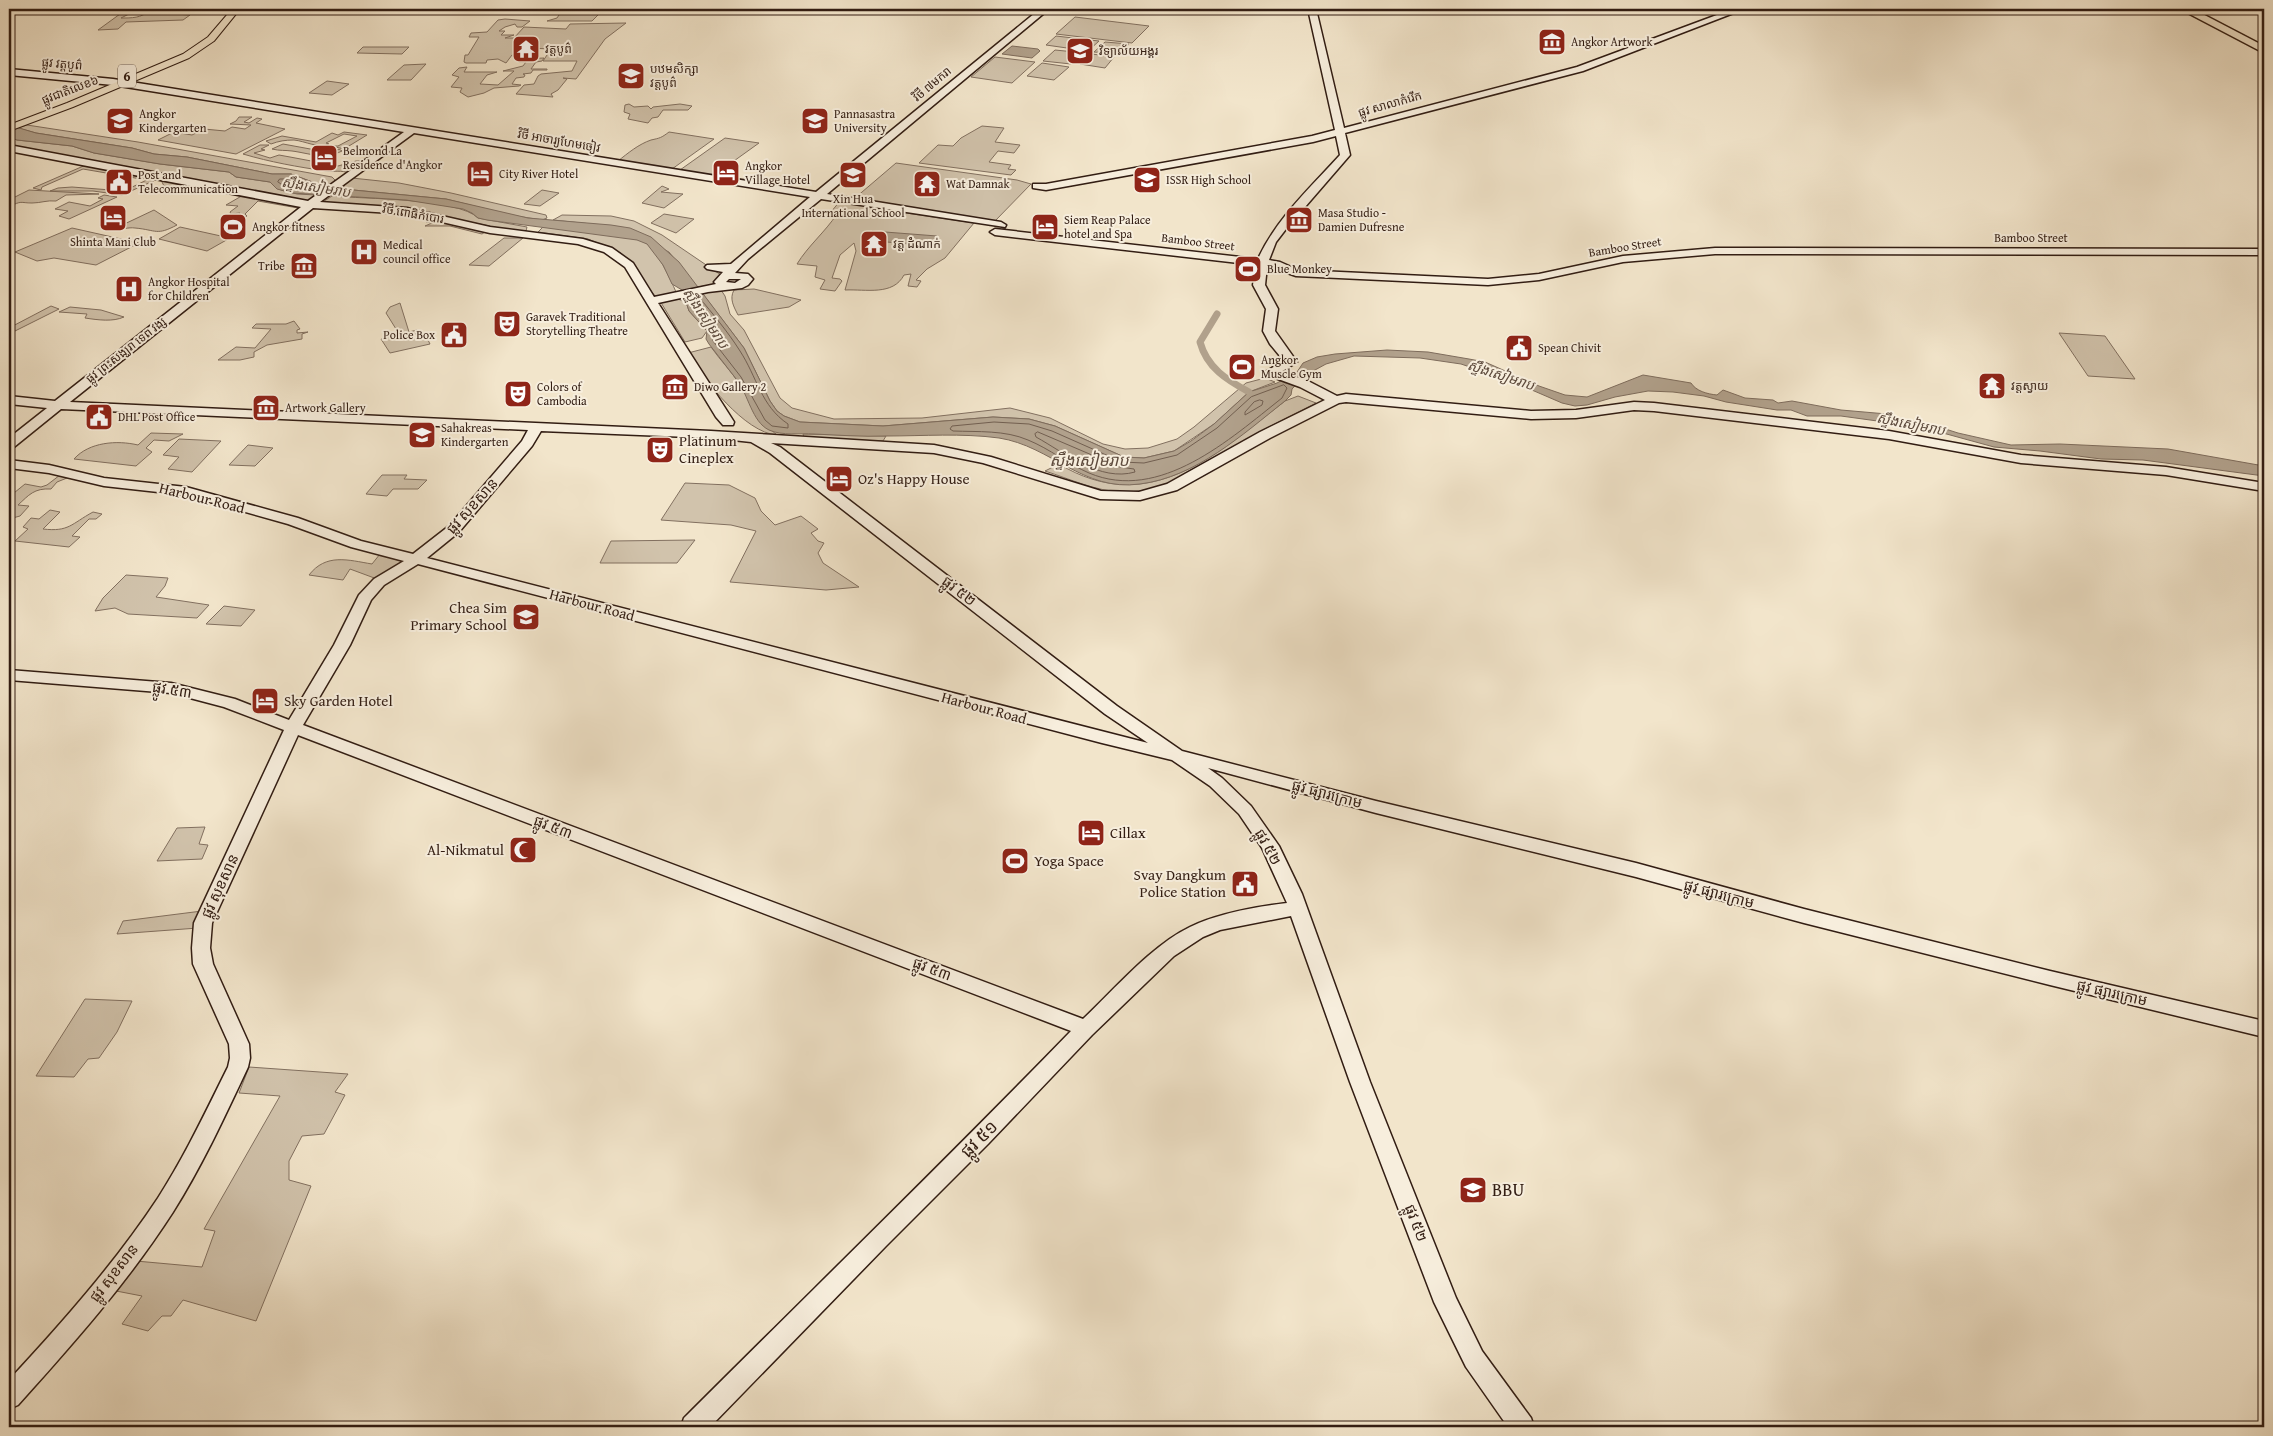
<svg xmlns="http://www.w3.org/2000/svg" width="2273" height="1436" viewBox="0 0 2273 1436" font-family="'Gentium Book Plus','Noto Sans Khmer',serif">
<style>
.green{fill:#d1c3ac;stroke:#827060}
.water{fill:#b1a18c;stroke:#7e6c5c}
.lines{fill:none;stroke-linecap:round;stroke-linejoin:round}
.shore{stroke:#725f50;stroke-width:1}
.canal{stroke:#b1a18c;stroke-width:7}
.secondary-casing{stroke:#321d13;stroke-width:3}
.primary-casing{stroke:#321d13;stroke-width:2}
.highway-casing{stroke:#321d13;stroke-width:3}
.secondary{fill:#f7eedd;fill-rule:evenodd}
.primary{fill:#f2e5cb;fill-rule:evenodd}
.highway{fill:#f2e5cb;fill-rule:evenodd}
.labels{text-anchor:middle;stroke-width:4;stroke-linejoin:round;paint-order:stroke}
.far-poi-label{font-size:12px;fill:#321d13;stroke:#f7eedd;text-anchor:start}
.far-street-label{font-size:12px;fill:#321d13;stroke:#f7eedd}
.shield{fill:#f7eedd;stroke:#6d5c50;stroke-width:1}
.shield-label{font-size:14px;font-weight:bold;fill:#321d13}
.far-water-label{font-size:14px;font-style:italic;fill:#5e4b3d;stroke:#f7eedd}
.poi-label{font-size:15px;fill:#321d13;stroke:#f7eedd;text-anchor:start}
.street-label{font-size:15px;fill:#321d13;stroke:#f7eedd}
.water-label{font-size:16px;font-style:italic;fill:#5e4b3d;stroke:#f7eedd}
.near-street-label{font-size:18px;fill:#321d13;stroke:#f7eedd}
.near-poi-label{font-size:18px;fill:#321d13;stroke:#f7eedd;text-anchor:start}
</style>
<rect width="100%" height="100%" fill="#f2e5cb"/>
<filter id="stains"><feTurbulence type="fractalNoise" baseFrequency=".004" numOctaves="4"/><feColorMatrix values="0 0 0 0 .2 0 0 0 0 .09 0 0 0 0 .02 0 0 0 .5 -.17"/></filter>
<radialGradient id="worn" r=".72"><stop offset=".6" stop-color="#630" stop-opacity="0"/><stop offset="1" stop-color="#630" stop-opacity=".3"/></radialGradient>
<path class="green" d="M560 9H592V11H602L592 21H547L557 18 561 12Z
M149 11H178L175 14 190 15 183 20 126 22 118 29 98 30 120 14 131 13 121 18C132 18 141 18 149 11Z
M1075 17 1149 26 1132 43 1056 34Z
M505 19 530 21 522 27H517L515 24 505 27 499 31H505L501 35H514L505 38H514L524 27 566 29 570 24 626 23 605 39 576 79 563 78 567 79 558 90 551 94 553 97 516 94 524 85 534 84 538 76 541 74 572 71 577 61H543L551 49 528 48 520 54 512 55 506 63 498 59 487 60 486 63H466L464 62 465 55H468L479 37H469L471 33 487 32 498 20Z
M1056 36 1099 41 1088 51 1046 45Z
M1105 42 1129 44 1120 54 1094 52Z
M363 47H409L402 54 357 53Z
M1055 50 1085 53 1071 64 1043 61Z
M1092 54 1114 57 1105 68 1080 64Z
M995 57 1035 62 1012 83 971 77Z
M544 58 542 61 536 62 531 69H547V70H533L531 73 523 74 525 75 524 77 516 78 512 84 521 85 519 86 494 88 484 93 468 97 460 92 462 88 451 87 459 77 452 75 459 68 467 67 464 72H497L487 75 480 84 498 85 514 71H503L523 66 526 62H519L521 59Z
M1042 63 1069 67 1054 80 1027 76Z
M426 64 411 80H387L404 65Z
M327 81 349 84 332 95 309 93Z
M629 104 634 107 648 106 651 109 653 107 680 104 692 106 688 110H663L658 117 652 118 648 123 628 119 630 114 624 112 625 105Z
M239 117H252L244 122 249 123 257 118 262 119 256 123 285 129 236 154 158 140 174 132 192 135 204 129 225 131 232 127 245 129 251 125 230 124 236 121Z
M27 125 138 142 332 177 335 180 331 185 323 186 291 174H272L187 157 154 154 132 148 36 133 18 128Z
M982 126 1004 128 995 142 1020 145 1014 153 998 151 989 162 1011 165 1008 169 1016 170 1011 175 919 163 938 145 953 146 961 138Z
M344 132 367 135 344 149 331 146H338L357 136 344 134 326 143 329 144C319 149 305 141 294 140 285 140 279 141 271 144L266 141 282 136 316 142 332 133 338 135Z
M669 132 714 139 672 169 618 161C628 153 639 144 651 140 660 138 661 138 669 132Z
M9 137 17 140 72 146 94 153 160 164 229 172 236 177 270 182 281 190 297 194 316 195 310 204 9 146Z
M725 138 759 143 713 176 680 170Z
M283 144 332 153 339 149 342 151C324 160 308 153 292 151 285 150 280 151 272 149Z
M260 145H269L261 149 265 150 254 153 270 158 279 155 290 157 338 166 356 161H366L349 173C341 170 335 172 326 171 298 167 270 162 243 154Z
M896 163 1017 180 1031 184 995 221 855 198Z
M88 164 149 176 141 179 83 169 42 187 41 190 33 188Z
M153 177 160 178 122 195 93 191H50L58 188 72 187 124 191Z
M352 178 399 183 451 193 546 215 547 218 542 220 510 215 446 199 343 189 347 180Z
M161 180 208 187 196 193 180 194V191L164 186Z
M662 186 669 189 661 192 683 194 664 208 642 203Z
M29 190 99 194 66 195 56 201C47 200 41 203 32 203 20 203 22 200 9 207V200Z
M542 190 559 193 540 206 524 204Z
M245 194 308 206 284 221 298 208 258 201 245 214 247 216 233 224 222 222 236 219 240 213 231 214 230 212 238 206 226 205Z
M104 195 117 197 69 219 59 216 68 211 55 209 69 202 90 206 103 199 98 198Z
M332 196C363 199 458 198 478 218L527 227 526 231 509 230 397 207 323 202Z
M841 200 886 210 974 223 945 258 927 269 916 280 921 281 917 287 908 286 911 274 904 275C893 296 866 289 845 290L856 251 854 243 840 255 832 278 840 279 842 281 835 291 820 289 825 280 815 277 817 266 797 264C808 246 825 232 837 214L830 213Z
M154 210 177 225C156 236 157 230 135 228 128 227 123 230 116 228Z
M407 211 488 230 482 234 450 226H425L432 223 426 222 427 220 404 217 406 214 396 213Z
M664 214 694 219 676 233 651 223Z
M562 215 611 216 634 221 662 235 721 275 711 285 697 287 669 252 620 227 553 220Z
M180 227 230 238 207 251 159 239Z
M543 227C562 229 633 234 646 243 658 252 670 278 676 292L672 293 673 295 655 296 641 278 636 267 621 253 588 239 538 232Z
M72 228 139 243 96 265 54 258 37 261 15 252Z
M504 238H523L489 266 469 265Z
M754 289 801 300 789 307 738 315C734 307 729 299 734 290Z
M721 290 725 296 730 314 744 330 780 398 792 408 834 419 922 418 1010 408 1050 418 1103 444 1125 449 1148 448 1177 439 1194 427 1246 383 1265 378 1275 382 1249 392 1214 424 1174 451 1144 458 1124 457 1055 426 1029 419 993 417 883 426 800 422 784 416 777 411 770 401 744 348 702 293Z
M675 298 686 302 689 311 707 331 702 338 685 342 660 301Z
M400 303 409 332 417 330 413 339 426 336 430 344 390 353 381 339 397 336 396 329 386 313 390 307Z
M51 306 59 309 9 334V328Z
M70 307 101 310 124 317C113 322 98 320 85 318L87 314 59 312Z
M294 321 300 329 297 330V333L308 332 302 334V339L267 345 254 352V357L240 360H218L236 347 255 348 271 329 252 328 256 324H286Z
M2059 333 2105 336 2135 379 2088 376Z
M711 347C720 360 732 372 740 385 752 405 758 420 777 435 745 433 703 379 688 353Z
M1298 396 1316 403C1297 413 1277 422 1258 433 1217 456 1172 493 1122 492 1095 491 1070 479 1045 471L1059 464C1149 518 1215 455 1285 401Z
M151 433 183 434 169 441 154 440 146 448 152 452 136 466 74 459C89 442 117 440 138 445Z
M803 434 886 436 883 441 804 438Z
M179 439 221 441 192 472 168 469 179 457 163 455Z
M248 445 273 448 255 466 229 465Z
M60 475 72 476 57 482 51 489C34 488 29 495 18 505L29 506 20 516 9 519V497L25 484 41 487 47 485Z
M382 475H407L404 479 427 480 418 489H393L387 496 366 494Z
M685 483 729 485 755 498 761 511 775 525 801 516 818 529 811 533 818 541 824 543 818 553 823 563 859 587 826 590 730 582 756 531 731 525 661 520Z
M50 510 60 512 43 529C69 532 71 524 93 512L102 514 96 519H89L72 536 80 537 69 547 15 541 28 529 23 527 31 518 39 519Z
M695 540 677 563H600L611 541Z
M380 554 407 561 377 579 350 569 343 580 309 575C326 553 348 560 372 564Z
M126 575 168 578 165 586 156 597 209 605 197 618 128 614 115 608 95 611 103 598Z
M224 606 255 610 241 626 206 624Z
M205 827 199 844 208 845 202 859 157 861 177 828Z
M202 911 198 928 117 934 123 921Z
M85 999 132 1001 117 1032 99 1058 88 1059 74 1077 36 1076Z
M249 1067 348 1074 335 1092 345 1095 324 1134 302 1136 289 1161V1180L311 1186 256 1321 183 1300 171 1316H162L148 1331 122 1324 142 1296 111 1290 136 1261 202 1267 215 1231 204 1229 280 1096 239 1093Z"/>
<path class="water" d="M1012 46 1038 49 1040 51 1032 58 1002 54Z
M9 125 36 133 132 148 154 154 187 157 272 174H291L323 186H342L343 189 446 199 528 218 611 225 630 228 651 237 679 262 744 348 770 401 777 411 784 416 800 422 883 426 993 417 1029 419 1055 426 1124 457 1144 458 1174 451 1191 441 1214 424 1249 392 1277 383 1297 372 1303 363 1317 357 1335 354 1387 350 1428 352 1469 359 1485 362 1539 386 1565 395 1587 397 1643 375 1691 383C1696 391 1707 394 1717 395L1723 390 1745 398 1773 400 1778 403 1792 401 1841 410 1887 414 1905 421 1907 419 1914 421 1915 423 1936 426 1958 433 2011 445 2060 444 2168 449 2264 466V476L2143 460 2101 459 2040 451 1994 447 1921 427 1841 416H1807L1791 410H1777L1726 402 1704 396 1673 392 1648 391 1615 397 1587 405 1575 406 1562 403 1511 381 1461 364 1420 358 1354 356 1326 364 1304 376 1292 389 1291 395 1285 401C1242 435 1196 477 1140 484 1083 492 1051 446 999 438 962 433 923 436 886 436 862 437 838 435 814 434 800 433 782 436 769 430 752 422 748 394 737 380 728 368 718 356 709 344L706 339 707 331 689 311 682 290 672 284 663 265 647 244 637 240 487 220 478 218 472 213 463 209 406 200 292 193 277 189 270 182 236 177 229 172 160 164 94 153 72 146 17 140 9 137Z
M872 231 937 236 931 246 865 240Z"/>
<g class="lines">
<path class="shore" d="M280 179H290L306 187C296 190 286 188 278 182Z
M691 297 693 308 711 328 713 341 741 377 765 420 772 426 788 428V424C761 406 757 377 740 351 728 332 713 314 698 296
M1284 385 1287 388 1282 398C1230 439 1160 503 1089 473 1068 464 1050 449 1028 440 1005 430 978 432 953 431L950 429 952 426 994 422 1029 424 1052 431 1122 462 1144 463 1177 455 1217 428 1251 397Z
M1260 400 1263 401 1262 405 1245 415V412L1254 402Z
M1038 432 1120 467 1134 469 1135 472C1100 482 1065 453 1036 437L1035 434Z"/>
<path class="canal" d="M1217 314 1200 342C1207 368 1227 380 1249 392"/>
<defs>
<path id="secondary" d="M1040 9H1049L827 194 1001 222 1006 225 1005 227 821 199 748 259 735 273 748 274 753 279 748 285 742 288 708 292 658 303 734 422 733 425H723L716 417 625 267 604 252 578 244 490 233 407 214 313 208 70 402 711 431 934 445 991 457 1101 491 1139 492 1167 484 1260 432 1325 400 1300 387 1267 375 1265 372 1284 361 1270 344 1263 331 1266 309 1253 285 1256 265 995 235 990 232 995 229 1258 259C1276 219 1311 187 1340 155L1336 136 1313 142 1046 190 1033 188V184H1046L1312 136 1335 130 1308 9H1316L1344 128 1577 67 1733 9H1744L1583 71 1345 133 1350 155 1286 229 1276 242 1269 260 1280 262 1298 270 1488 279 1539 274 1623 256 1715 248 2264 249V255L1715 254 1623 262 1539 280 1488 285 1296 276 1267 266 1265 285 1278 309 1275 331 1297 362 1281 372 1308 381 1337 396 1346 394 1531 411 1576 410 1634 402 1654 403 1889 431 2021 455 2166 467 2264 483V491L2166 475 2021 463 1889 439 1654 411 1634 410 1576 418 1531 419 1346 402 1339 403 1270 438 1177 490 1140 500 1100 499 983 463 934 453 771 443 780 447 1117 706 1182 751 1376 801 1636 863 1804 909 2050 971 2264 1021V1037L2050 985 1804 923 1636 877 1376 813 1208 768 1222 778 1251 806 1279 846 1302 894 1370 1082 1456 1298 1482 1351 1531 1418 1534 1427H1508L1466 1367 1434 1302 1350 1082 1291 916 1220 930 1203 937 1174 956 1092 1035 988 1144 886 1246 710 1427H681L684 1418C813 1289 944 1162 1071 1031L298 735 212 923 210 948 213 964 249 1044 250 1058 248 1067C225 1116 202 1166 173 1212 128 1282 73 1344 18 1405L9 1409V1380C62 1323 115 1263 158 1198 185 1156 206 1111 228 1067L230 1058 229 1044 193 964 192 948 194 923 284 730 224 707 171 693 9 680V670L171 683 235 699 289 720 334 645 359 595 374 579 404 561 351 547 288 524 185 495 104 486 49 473 9 468V460L49 465 104 478 186 487 298 518 361 541 413 554 449 526 522 441 528 430 61 409 14 447 9 448V438L47 408 9 404V396L55 401 301 207 9 151V145L308 201 404 132 113 85 9 75V69L113 79 816 192ZM414 133 810 197 731 264 707 265 705 267 707 269 723 272 714 282 716 284 654 297 633 263 612 248 583 239 490 227 407 208 320 202ZM729 279H741L735 283 726 282ZM541 431 714 438 751 442 770 453 1105 714 1148 743 427 558 459 532 532 446ZM418 564 1102 743 1172 760 1210 786 1239 814 1262 848 1287 903C1255 907 1219 913 1190 927 1152 945 1114 990 1083 1019L303 725 350 645 371 600 384 585Z"/>
<path id="primary" d="M232 9H240L214 41 189 58 73 107 9 131V125L67 103 183 54 208 37Z"/>
<path id="highway" d="M2180 9H2193L2264 46V53Z"/>
</defs>
<use href="#secondary" class="secondary-casing"/>
<use href="#primary" class="primary-casing"/>
<use href="#highway" class="highway-casing"/>
<use href="#secondary" class="secondary"/>
<use href="#primary" class="primary"/>
<use href="#highway" class="highway"/>
</g>
<defs>
<symbol id="museum-square" viewBox="-11 -11 22 22"><rect x="-9" y="-9" width="18" height="18" rx="4" fill="#8f2418" stroke="#f7eedd"/><path d="M0-6L6-3V-2H-6V-3ZM-5-1h2V3h-2ZM-1-1h2V3h-2ZM3-1h2V3H3ZM-6 4H6V6H-6Z" fill="#fff"/></symbol>
<symbol id="temple-square" viewBox="-11 -11 22 22"><rect x="-9" y="-9" width="18" height="18" rx="4" fill="#8f2418" stroke="#f7eedd"/><path d="M0-6L5-2H3V0L6.5 2.5H4V6H1.5V3h-3V6H-4V2.5H-6.5L-3 0V-2H-5Z" fill="#fff"/></symbol>
<symbol id="school-square" viewBox="-11 -11 22 22"><rect x="-9" y="-9" width="18" height="18" rx="4" fill="#8f2418" stroke="#f7eedd"/><path d="M0-5L7-2L0 1L-7-2ZM-4 1L0 2.5L4 1V4Q0 6-4 4Z" fill="#fff"/></symbol>
<symbol id="university-square" viewBox="-11 -11 22 22"><rect x="-9" y="-9" width="18" height="18" rx="4" fill="#8f2418" stroke="#f7eedd"/><path d="M0-5L7-2L0 1L-7-2ZM-4 1L0 2.5L4 1V4Q0 6-4 4Z" fill="#fff"/></symbol>
<symbol id="hotel-square" viewBox="-11 -11 22 22"><rect x="-9" y="-9" width="18" height="18" rx="4" fill="#8f2418" stroke="#f7eedd"/><path d="M-6-4.5h1.5V1H6V5H4.5V3h-9V5H-6ZM-4 0a1.8 1.8 0 1 1 3.6 0ZM.5 0V-2.5h3Q6-2.5 6 0Z" fill="#fff"/></symbol>
<symbol id="civic-square" viewBox="-11 -11 22 22"><rect x="-9" y="-9" width="18" height="18" rx="4" fill="#8f2418" stroke="#f7eedd"/><path d="M-.6-6.5H3V-4.5H.6V-3L4-1V1h2V6H-6V1h2V-1L-.6-3ZM-1.2 2.5V6h2.4V2.5Z" fill="#fff"/></symbol>
<symbol id="stadium-square" viewBox="-11 -11 22 22"><rect x="-9" y="-9" width="18" height="18" rx="4" fill="#8f2418" stroke="#f7eedd"/><path d="M0-5a6.5 5 0 1 0 0 10a6.5 5 0 1 0 0-10ZM-3.5-1.8h7v3.6h-7Z" fill="#fff"/></symbol>
<symbol id="hospital-square" viewBox="-11 -11 22 22"><rect x="-9" y="-9" width="18" height="18" rx="4" fill="#8f2418" stroke="#f7eedd"/><path d="M-5-5h3v3.5h4V-5h3V5h-3V1.5h-4V5h-3Z" fill="#fff"/></symbol>
<symbol id="theatre-square" viewBox="-11 -11 22 22"><rect x="-9" y="-9" width="18" height="18" rx="4" fill="#8f2418" stroke="#f7eedd"/><path d="M-5-5.5Q0-4 5-5.5V0Q5 5 0 6Q-5 5-5 0ZM-3.3-2.5H-1v1.5H-3.3ZM1-2.5H3.3v1.5H1ZM-2.8 1Q0 5.5 2.8 1Z" fill="#fff"/></symbol>
<symbol id="mosque-square" viewBox="-11 -11 22 22"><rect x="-9" y="-9" width="18" height="18" rx="4" fill="#8f2418" stroke="#f7eedd"/><path d="M3.5-4.9A6 6 0 1 0 3.5 4.9A5 5 0 1 1 3.5-4.9Z" fill="#fff"/></symbol>
</defs>
<g fill-rule="evenodd">
<use href="#museum-square" x="1536" y="26" width="32" height="32"/>
<use href="#temple-square" x="510" y="33" width="32" height="32"/>
<use href="#school-square" x="1064" y="35" width="32" height="32"/>
<use href="#school-square" x="615" y="60" width="32" height="32"/>
<use href="#school-square" x="104" y="105" width="32" height="32"/>
<use href="#university-square" x="799" y="105" width="32" height="32"/>
<use href="#hotel-square" x="308" y="142" width="32" height="32"/>
<use href="#hotel-square" x="710" y="157" width="32" height="32"/>
<use href="#hotel-square" x="464" y="158" width="32" height="32"/>
<use href="#school-square" x="837" y="159" width="32" height="32"/>
<use href="#school-square" x="1131" y="164" width="32" height="32"/>
<use href="#civic-square" x="103" y="166" width="32" height="32"/>
<use href="#temple-square" x="911" y="168" width="32" height="32"/>
<use href="#hotel-square" x="97" y="202" width="32" height="32"/>
<use href="#museum-square" x="1283" y="204" width="32" height="32"/>
<use href="#stadium-square" x="217" y="211" width="32" height="32"/>
<use href="#hotel-square" x="1029" y="211" width="32" height="32"/>
<use href="#temple-square" x="858" y="228" width="32" height="32"/>
<use href="#hospital-square" x="348" y="236" width="32" height="32"/>
<use href="#museum-square" x="288" y="250" width="32" height="32"/>
<use href="#stadium-square" x="1232" y="253" width="32" height="32"/>
<use href="#hospital-square" x="113" y="273" width="32" height="32"/>
<use href="#theatre-square" x="491" y="308" width="32" height="32"/>
<use href="#civic-square" x="438" y="319" width="32" height="32"/>
<use href="#civic-square" x="1503" y="332" width="32" height="32"/>
<use href="#stadium-square" x="1226" y="351" width="32" height="32"/>
<use href="#temple-square" x="1976" y="370" width="32" height="32"/>
<use href="#museum-square" x="659" y="371" width="32" height="32"/>
<use href="#theatre-square" x="502" y="378" width="32" height="32"/>
<use href="#museum-square" x="250" y="392" width="32" height="32"/>
<use href="#civic-square" x="83" y="401" width="32" height="32"/>
<use href="#school-square" x="406" y="419" width="32" height="32"/>
<use href="#theatre-square" x="644" y="434" width="32" height="32"/>
<use href="#hotel-square" x="823" y="463" width="32" height="32"/>
<use href="#school-square" x="510" y="601" width="32" height="32"/>
<use href="#hotel-square" x="249" y="685" width="32" height="32"/>
<use href="#hotel-square" x="1075" y="817" width="32" height="32"/>
<use href="#mosque-square" x="507" y="834" width="32" height="32"/>
<use href="#stadium-square" x="999" y="845" width="32" height="32"/>
<use href="#civic-square" x="1229" y="868" width="32" height="32"/>
<use href="#university-square" x="1457" y="1174" width="32" height="32"/>
</g>
<g class="labels">
<g class="far-poi-label">
<text x="1571" y="46">Angkor Artwork</text>
<text x="545" y="53">វត្តបូព៌</text>
<text x="1099" y="55">វិទ្យាល័យអង្គរ</text>
<text x="650" y="73">បឋមសិក្សា<tspan x="650" dy="14">វត្តបូព៌</tspan></text>
<text x="139" y="118">Angkor<tspan x="139" dy="14">Kindergarten</tspan></text>
<text x="834" y="118">Pannasastra<tspan x="834" dy="14">University</tspan></text>
<text x="343" y="155">Belmond La<tspan x="343" dy="14">Residence d'Angkor</tspan></text>
<text x="745" y="170">Angkor<tspan x="745" dy="14">Village Hotel</tspan></text>
<text x="499" y="178">City River Hotel</text>
<text x="138" y="179">Post and<tspan x="138" dy="14">Telecommunication</tspan></text>
<text x="1166" y="184">ISSR High School</text>
<text x="946" y="188">Wat Damnak</text>
<text x="853" y="203" text-anchor="middle">Xin Hua<tspan x="853" dy="14">International School</tspan></text>
<text x="1318" y="217">Masa Studio -<tspan x="1318" dy="14">Damien Dufresne</tspan></text>
<text x="1064" y="224">Siem Reap Palace<tspan x="1064" dy="14">hotel and Spa</tspan></text>
<text x="252" y="231">Angkor fitness</text>
<text x="113" y="246" text-anchor="middle">Shinta Mani Club</text>
<text x="893" y="248">វត្ត ដំំណាក់</text>
<text x="383" y="249">Medical<tspan x="383" dy="14">council office</tspan></text>
<text x="285" y="270" text-anchor="end">Tribe</text>
<text x="1267" y="273">Blue Monkey</text>
<text x="148" y="286">Angkor Hospital<tspan x="148" dy="14">for Children</tspan></text>
<text x="526" y="321">Garavek Traditional<tspan x="526" dy="14">Storytelling Theatre</tspan></text>
<text x="435" y="339" text-anchor="end">Police Box</text>
<text x="1538" y="352">Spean Chivit</text>
<text x="1261" y="364">Angkor<tspan x="1261" dy="14">Muscle Gym</tspan></text>
<text x="2011" y="390">វត្តស្វាយ</text>
<text x="537" y="391">Colors of<tspan x="537" dy="14">Cambodia</tspan></text>
<text x="694" y="391">Diwo Gallery 2</text>
<text x="285" y="412">Artwork Gallery</text>
<text x="118" y="421">DHL Post Office</text>
<text x="441" y="432">Sahakreas<tspan x="441" dy="14">Kindergarten</tspan></text>
</g>
<g class="far-street-label">
<text transform="translate(62 64) rotate(5)" y="4">ផ្លូវ វត្តបូព៌</text>
<text transform="translate(932 84) rotate(-40)" y="4">វិថី ៧មករា</text>
<text transform="translate(70 90) rotate(-21)" y="4">ផ្លូវជាតិលេខ៦</text>
<text transform="translate(1390 104) rotate(-16)" y="4">ផ្លូវ សាលាកំរើក</text>
<text transform="translate(559 141) rotate(10)" y="4">វិថី អាចារ្យហែមចៀវ</text>
<text transform="translate(413 214) rotate(10)" y="4">វិថី ពោធិកំបោរ</text>
<text x="2031" y="242">Bamboo Street</text>
<text transform="translate(1198 242) rotate(7)" y="4">Bamboo Street</text>
<text transform="translate(1625 247) rotate(-9)" y="4">Bamboo Street</text>
<text transform="translate(126 350) rotate(-38)" y="4">ផ្លូវ ព្រះសង្ឃរា ទេព វង្ស</text>
</g>
<rect class="shield" x="118" y="64.5" width="18" height="23" rx="4"/>
<g class="shield-label">
<text x="127" y="81">6</text>
</g>
<g class="far-water-label">
<text transform="translate(316 187) rotate(9)" y="5">ស្ទឹងសៀមរាប</text>
<text transform="translate(706 318) rotate(56)" y="5">ស្ទឹងសៀមរាប</text>
<text transform="translate(1501 375) rotate(18)" y="5">ស្ទឹងសៀមរាប</text>
<text transform="translate(1911 424) rotate(11)" y="5">ស្ទឹងសៀមរាប</text>
</g>
<g class="poi-label">
<text x="679" y="446">Platinum<tspan x="679" dy="17">Cineplex</tspan></text>
<text x="858" y="484">Oz's Happy House</text>
<text x="507" y="613" text-anchor="end">Chea Sim<tspan x="507" dy="17">Primary School</tspan></text>
<text x="284" y="706">Sky Garden Hotel</text>
<text x="1110" y="838">Cillax</text>
<text x="504" y="855" text-anchor="end">Al-Nikmatul</text>
<text x="1034" y="866">Yoga Space</text>
<text x="1226" y="880" text-anchor="end">Svay Dangkum<tspan x="1226" dy="17">Police Station</tspan></text>
</g>
<g class="street-label">
<text transform="translate(202 498) rotate(14)" y="5">Harbour Road</text>
<text transform="translate(472 506) rotate(-48)" y="5">ផ្លូវ សុខសាន</text>
<text transform="translate(959 591) rotate(38)" y="5">ផ្លូវ ៥២</text>
<text transform="translate(592 605) rotate(15)" y="5">Harbour Road</text>
<text transform="translate(172 690) rotate(9)" y="5">ផ្លូវ ៥៣</text>
<text transform="translate(984 708) rotate(15)" y="5">Harbour Road</text>
<text transform="translate(1327 794) rotate(15)" y="5">ផ្លូវ ផ្សារក្រោម</text>
<text transform="translate(553 827) rotate(21)" y="5">ផ្លូវ ៥៣</text>
<text transform="translate(1268 847) rotate(61)" y="5">ផ្លូវ ៥២</text>
<text transform="translate(220 886) rotate(-65)" y="5">ផ្លូវ សុខសាន</text>
<text transform="translate(1719 894) rotate(15)" y="5">ផ្លូវ ផ្សារក្រោម</text>
<text transform="translate(932 969) rotate(20)" y="5">ផ្លូវ ៥៣</text>
<text transform="translate(2112 993) rotate(13)" y="5">ផ្លូវ ផ្សារក្រោម</text>
<text transform="translate(1416 1223) rotate(69)" y="5">ផ្លូវ ៥២</text>
<text transform="translate(114 1273) rotate(-52)" y="5">ផ្លូវ សុខសាន</text>
</g>
<g class="water-label">
<text x="1089" y="466">ស្ទឹងសៀមរាប</text>
</g>
<g class="near-street-label">
<text transform="translate(979 1139) rotate(-45)" y="6">ផ្លូវ ៥១</text>
</g>
<g class="near-poi-label">
<text x="1492" y="1196">BBU</text>
</g>
</g>
<rect width="2273" height="1436" fill="none" stroke="#f2e5cb" stroke-width="30"/>
<rect x="10" y="10" width="2253" height="1416" fill="none" stroke="#321d13" stroke-width="2.5"/>
<rect x="15" y="15" width="2243" height="1406" fill="none" stroke="#321d13"/>
<rect width="100%" height="100%" filter="url(#stains)"/>
<rect width="100%" height="100%" fill="url(#worn)"/>
</svg>
